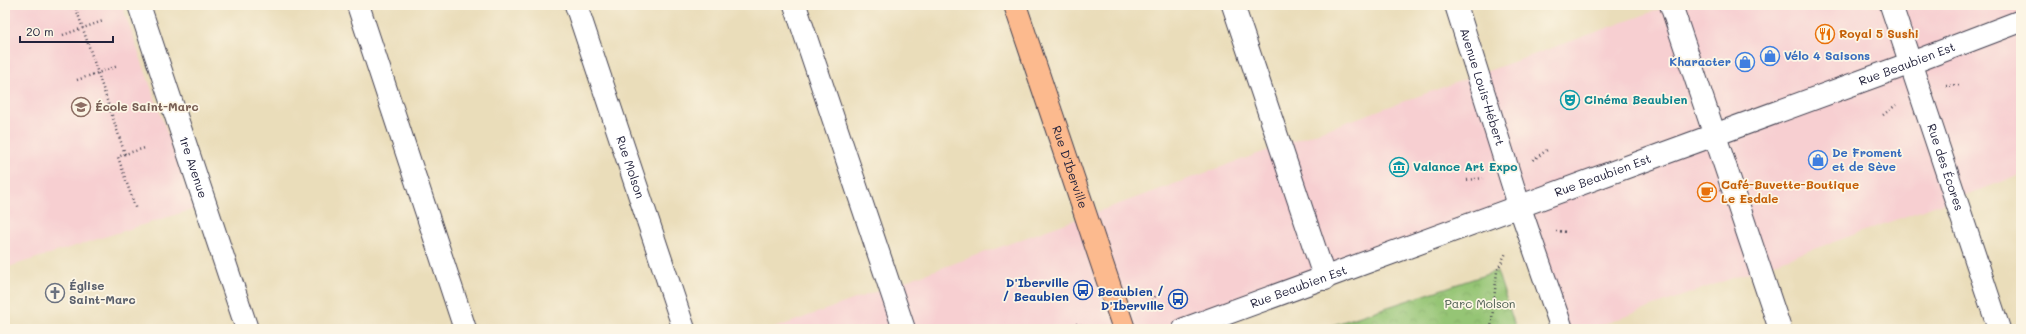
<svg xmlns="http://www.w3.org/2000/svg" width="2026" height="334" viewBox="0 0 2026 334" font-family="Mali,sans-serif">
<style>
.built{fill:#f7cfd1}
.park{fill:url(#park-crowns);stroke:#5c7458}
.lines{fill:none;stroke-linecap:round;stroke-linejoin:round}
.minor-casing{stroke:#403e4e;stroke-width:24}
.major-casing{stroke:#403e4e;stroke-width:24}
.path{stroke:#403e4e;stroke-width:2.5;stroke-dasharray:1 3;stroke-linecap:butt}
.minor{stroke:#fff;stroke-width:22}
.major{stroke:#fcba8e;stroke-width:22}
.labels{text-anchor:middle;stroke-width:3.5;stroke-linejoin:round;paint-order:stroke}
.food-label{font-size:12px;font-weight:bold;fill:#c56008;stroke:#fcf5e5;text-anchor:start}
.shop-label{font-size:12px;font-weight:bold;fill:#366cbe;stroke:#fcf5e5;text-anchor:start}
.street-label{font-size:12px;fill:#22223b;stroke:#fcf5e5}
.culture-label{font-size:12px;font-weight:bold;fill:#0d838f;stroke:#fcf5e5;text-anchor:start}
.education-label{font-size:12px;font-weight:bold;fill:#785e54;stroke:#fcf5e5;text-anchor:start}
.transit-label{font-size:12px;font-weight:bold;fill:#164399;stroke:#fcf5e5;text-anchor:end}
.worship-label{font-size:12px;font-weight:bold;fill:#5b616d;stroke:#fcf5e5;text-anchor:start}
.park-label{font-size:12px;fill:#4a5b4f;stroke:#fcf5e5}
</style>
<defs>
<pattern id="park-crowns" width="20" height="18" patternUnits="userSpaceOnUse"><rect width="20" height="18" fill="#95c574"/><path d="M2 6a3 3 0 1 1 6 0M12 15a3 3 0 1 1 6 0" fill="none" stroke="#80a965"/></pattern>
</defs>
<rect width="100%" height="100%" fill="#fcf5e5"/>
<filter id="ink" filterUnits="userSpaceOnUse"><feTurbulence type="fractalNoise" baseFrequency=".025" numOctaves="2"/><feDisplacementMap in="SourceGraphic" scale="8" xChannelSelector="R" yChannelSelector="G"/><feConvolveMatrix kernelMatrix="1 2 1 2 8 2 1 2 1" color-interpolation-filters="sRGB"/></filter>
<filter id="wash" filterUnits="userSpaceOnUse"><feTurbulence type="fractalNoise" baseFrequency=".012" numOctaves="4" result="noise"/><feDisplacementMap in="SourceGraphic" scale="16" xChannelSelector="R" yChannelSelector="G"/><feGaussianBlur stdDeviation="0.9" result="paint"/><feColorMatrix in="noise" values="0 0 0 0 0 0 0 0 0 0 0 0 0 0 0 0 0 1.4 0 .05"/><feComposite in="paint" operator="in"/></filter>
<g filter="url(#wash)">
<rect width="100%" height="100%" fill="#eaddba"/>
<path class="built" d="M5 5H122L194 209 5 268Z
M1671 5H2021V175L1590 329H1562L1520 205 1184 329H772Z"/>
<path class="park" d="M1497 271 1516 329H1321Z"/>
</g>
<g filter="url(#ink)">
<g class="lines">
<defs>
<g id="minor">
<path id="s1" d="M139 5 247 329"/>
<path d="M358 5 465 329"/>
<path id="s2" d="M576 5 684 329"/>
<path d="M795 5 904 329"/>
<path d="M1233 5 1325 279"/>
<path id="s3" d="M1456 5 1519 205 1562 329"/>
<path d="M1671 5 1780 329"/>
<path id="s4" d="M1891 5 1999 329"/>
<path id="s5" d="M1184 329 1911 63 2021 21"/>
</g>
<g id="major">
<path id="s6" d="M1015 5 1124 329"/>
</g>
</defs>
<use href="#minor" class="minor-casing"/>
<use href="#major" class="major-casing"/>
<path class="path" d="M75 5 125 154 145 148
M1860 33 1872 35
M63 35 103 21
M77 80 118 66
M1946 86 1960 85
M1883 115 1896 105
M125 154 118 157 136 210
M1533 160 1547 150
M1467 180 1483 178
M1556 231 1568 232
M1152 300 1157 294
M1076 324 1084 326
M1491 329 1497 271 1506 253"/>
<use href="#minor" class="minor"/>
<use href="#major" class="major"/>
</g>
</g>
<defs>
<symbol id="restaurant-ring" viewBox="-11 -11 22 22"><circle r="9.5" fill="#fcf5e5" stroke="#e8710a" stroke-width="1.5"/><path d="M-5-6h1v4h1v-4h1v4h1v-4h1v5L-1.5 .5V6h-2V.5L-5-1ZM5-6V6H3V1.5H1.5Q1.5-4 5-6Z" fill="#e8710a"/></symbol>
<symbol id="shop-ring" viewBox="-11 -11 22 22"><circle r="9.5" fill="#fcf5e5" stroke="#3f7fe0" stroke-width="1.5"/><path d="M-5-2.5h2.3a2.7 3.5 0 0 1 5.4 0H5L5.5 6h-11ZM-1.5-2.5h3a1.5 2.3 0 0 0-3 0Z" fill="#3f7fe0"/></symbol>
<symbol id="theatre-ring" viewBox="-11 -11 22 22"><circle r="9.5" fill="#fcf5e5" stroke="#0f9aa8" stroke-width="1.5"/><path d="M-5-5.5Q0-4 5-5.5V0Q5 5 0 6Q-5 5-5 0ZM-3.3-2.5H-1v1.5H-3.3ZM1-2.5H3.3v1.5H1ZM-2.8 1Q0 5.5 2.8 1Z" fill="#0f9aa8"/></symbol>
<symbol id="school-ring" viewBox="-11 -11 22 22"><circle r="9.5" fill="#fcf5e5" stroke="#8d6e63" stroke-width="1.5"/><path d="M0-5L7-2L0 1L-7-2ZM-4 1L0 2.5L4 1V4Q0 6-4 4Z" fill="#8d6e63"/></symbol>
<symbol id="museum-ring" viewBox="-11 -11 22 22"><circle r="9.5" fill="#fcf5e5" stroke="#0f9aa8" stroke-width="1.5"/><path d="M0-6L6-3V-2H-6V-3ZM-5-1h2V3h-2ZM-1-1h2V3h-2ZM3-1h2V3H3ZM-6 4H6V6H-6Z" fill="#0f9aa8"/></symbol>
<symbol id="cafe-ring" viewBox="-11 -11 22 22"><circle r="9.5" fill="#fcf5e5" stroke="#e8710a" stroke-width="1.5"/><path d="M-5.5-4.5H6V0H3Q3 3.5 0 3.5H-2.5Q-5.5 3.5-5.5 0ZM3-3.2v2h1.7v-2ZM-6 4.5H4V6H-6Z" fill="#e8710a"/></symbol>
<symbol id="bus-ring" viewBox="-11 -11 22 22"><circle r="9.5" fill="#fcf5e5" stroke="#1a4fb4" stroke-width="1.5"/><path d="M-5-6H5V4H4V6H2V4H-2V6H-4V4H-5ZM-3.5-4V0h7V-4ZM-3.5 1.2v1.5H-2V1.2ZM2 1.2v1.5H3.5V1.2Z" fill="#1a4fb4"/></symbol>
<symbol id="church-ring" viewBox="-11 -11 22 22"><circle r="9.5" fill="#fcf5e5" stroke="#6b7280" stroke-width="1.5"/><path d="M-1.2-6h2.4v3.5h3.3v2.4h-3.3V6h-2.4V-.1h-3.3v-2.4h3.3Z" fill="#6b7280"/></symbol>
</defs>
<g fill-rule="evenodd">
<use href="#restaurant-ring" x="1814" y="23" width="22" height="22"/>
<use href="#shop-ring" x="1759" y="45" width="22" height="22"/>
<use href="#shop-ring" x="1734" y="51" width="22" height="22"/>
<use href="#theatre-ring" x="1559" y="89" width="22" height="22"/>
<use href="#school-ring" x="70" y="96" width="22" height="22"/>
<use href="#shop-ring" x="1807" y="149" width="22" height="22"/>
<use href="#museum-ring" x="1388" y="156" width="22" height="22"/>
<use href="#cafe-ring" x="1696" y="181" width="22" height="22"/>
<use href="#bus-ring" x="1072" y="279" width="22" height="22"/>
<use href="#church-ring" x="44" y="282" width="22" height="22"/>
<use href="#bus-ring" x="1167" y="288" width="22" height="22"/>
</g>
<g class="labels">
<g class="food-label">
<text x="1839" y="38">Royal 5 Sushi</text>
<text x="1721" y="189">Café-Buvette-Boutique<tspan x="1721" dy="14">Le Esdale</tspan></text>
</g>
<g class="shop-label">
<text x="1784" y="60">Vélo 4 Saisons</text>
<text x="1731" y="66" text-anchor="end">Kharacter</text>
<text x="1832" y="157">De Froment<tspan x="1832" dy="14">et de Sève</tspan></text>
</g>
<g class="street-label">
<text dy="4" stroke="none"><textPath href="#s5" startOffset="770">Rue Beaubien Est</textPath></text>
<text dy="4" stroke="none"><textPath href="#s3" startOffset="86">Avenue Louis-Hébert</textPath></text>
<text dy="4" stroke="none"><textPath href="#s1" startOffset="171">1re Avenue</textPath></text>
<text dy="4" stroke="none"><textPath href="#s2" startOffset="171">Rue Molson</textPath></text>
<text dy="4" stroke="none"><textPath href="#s6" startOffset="171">Rue D'Iberville</textPath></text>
<text dy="4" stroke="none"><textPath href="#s4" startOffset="171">Rue des Écores</textPath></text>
<text dy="4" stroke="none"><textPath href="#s5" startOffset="446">Rue Beaubien Est</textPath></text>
<text dy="4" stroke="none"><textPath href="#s5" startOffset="122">Rue Beaubien Est</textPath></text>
</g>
<g class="culture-label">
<text x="1584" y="104">Cinéma Beaubien</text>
<text x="1413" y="171">Valance Art Expo</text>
</g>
<g class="education-label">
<text x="95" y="111">École Saint-Marc</text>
</g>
<g class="transit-label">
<text x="1069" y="287">D'Iberville<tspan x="1069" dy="14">/ Beaubien</tspan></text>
<text x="1164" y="296">Beaubien /<tspan x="1164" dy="14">D'Iberville</tspan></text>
</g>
<g class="worship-label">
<text x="69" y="290">Église<tspan x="69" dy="14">Saint-Marc</tspan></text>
</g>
<g class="park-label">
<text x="1480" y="308">Parc Molson</text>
</g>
</g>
<rect width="2026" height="334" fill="none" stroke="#fcf5e5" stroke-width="20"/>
<path d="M20 36v6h93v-6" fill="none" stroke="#22223b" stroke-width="2"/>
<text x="26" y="36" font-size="12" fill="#22223b" stroke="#fcf5e5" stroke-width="3" paint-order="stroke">20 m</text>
</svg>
